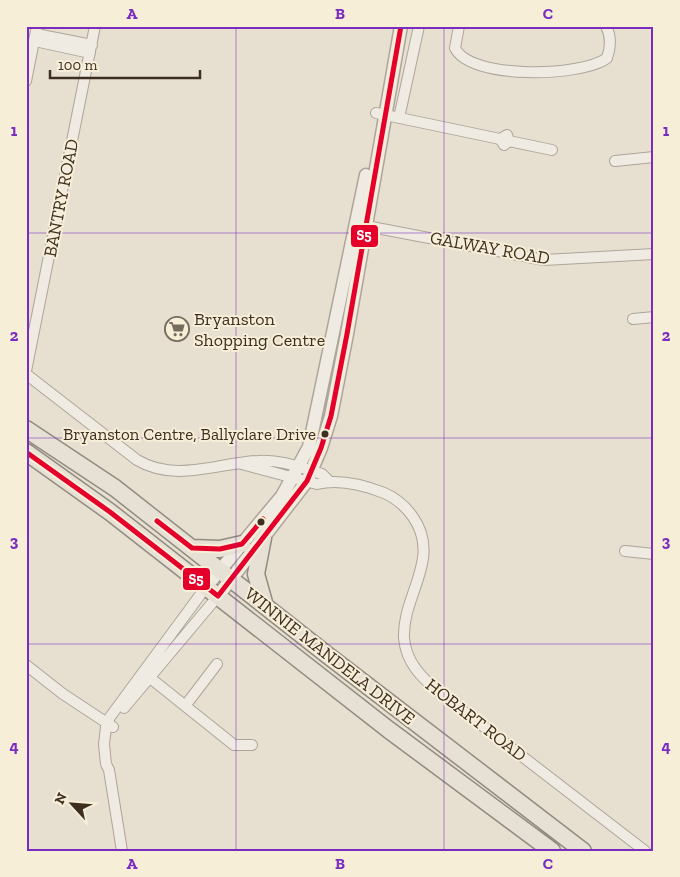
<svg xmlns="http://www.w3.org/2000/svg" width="680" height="877" viewBox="0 0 680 877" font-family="'Zilla Slab',serif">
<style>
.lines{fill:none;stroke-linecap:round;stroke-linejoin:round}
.minor-casing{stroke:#ada599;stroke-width:12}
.tertiary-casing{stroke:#ada599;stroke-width:15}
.primary-casing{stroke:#928b80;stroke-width:19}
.minor{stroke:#efebe3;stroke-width:10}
.tertiary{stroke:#efebe3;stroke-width:12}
.primary{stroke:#e6e1d4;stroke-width:16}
.bus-1-casing{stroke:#f7eed8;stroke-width:9}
.bus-1{stroke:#e4002b;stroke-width:5}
.grid{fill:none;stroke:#7b2cbf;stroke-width:1;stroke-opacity:0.55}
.bus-dot{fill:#3d2e20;stroke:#f7eed8;stroke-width:2}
.labels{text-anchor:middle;stroke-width:4;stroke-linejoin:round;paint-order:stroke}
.bus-label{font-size:17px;fill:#3d2e20;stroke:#f7eed8;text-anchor:end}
.street-label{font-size:18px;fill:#3d2e20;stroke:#f7eed8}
.poi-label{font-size:18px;fill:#3d2e20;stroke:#f7eed8;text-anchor:start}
.line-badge{stroke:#f7eed8;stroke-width:2}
.badge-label{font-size:14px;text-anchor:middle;font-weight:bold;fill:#fff}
.neatline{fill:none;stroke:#7b2cbf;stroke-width:2}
.grid-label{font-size:16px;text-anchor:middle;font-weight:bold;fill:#7b2cbf}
</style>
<rect width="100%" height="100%" fill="#e7e0d1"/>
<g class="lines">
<defs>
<path id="minor" d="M459 26 455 48C470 80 582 77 607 58 611 47 611 36 606 26
M36 34 92 45
M35 41 90 53
M26 81 37 26
M376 113 500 139
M399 118 419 26
M509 141 504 145 500 139 507 135 509 141 552 150
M615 161 654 157
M361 225 544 260 654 254
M633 319 654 317
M26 371 95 26
M26 374 137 460C176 483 217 463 258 461 280 459 302 468 322 474L329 481
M238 463 317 484C338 479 364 485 384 493 396 498 406 507 413 517 442 559 402 595 404 638 406 663 422 678 440 693L645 851
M625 551 654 554
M26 665 63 694 113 727
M149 677 234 745H252
M185 706 217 664
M124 708 218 596
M122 851 109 770 106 764 104 744 106 727 110 717 206 587"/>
<path id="tertiary" d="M206 587 282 496 309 447 366 175
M218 596 307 481 321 448 331 416 347 334 401 26"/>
<path id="primary" d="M26 429 115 488 326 654 583 851
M26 452 110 512 389 730 552 851
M263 538 256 574 265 606
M192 548 220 549 242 544"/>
</defs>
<use href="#minor" class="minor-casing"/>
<use href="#tertiary" class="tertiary-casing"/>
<use href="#primary" class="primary-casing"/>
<use href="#minor" class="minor"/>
<use href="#tertiary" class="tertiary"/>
<use href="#primary" class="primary"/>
<defs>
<path id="bus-1" d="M26 452 110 512 218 596 307 481 321 448 331 416 347 334 401 26
M157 521 192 548 220 549 242 544 263 519"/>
</defs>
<use href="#bus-1" class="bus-1-casing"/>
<use href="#bus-1" class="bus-1"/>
</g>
<path class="grid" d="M236 26V851M444 26V851M26 233H654M26 438H654M26 644H654"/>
<defs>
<symbol id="supermarket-ring" viewBox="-11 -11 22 22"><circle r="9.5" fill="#f7eed8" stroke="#786c5e" stroke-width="1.5"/><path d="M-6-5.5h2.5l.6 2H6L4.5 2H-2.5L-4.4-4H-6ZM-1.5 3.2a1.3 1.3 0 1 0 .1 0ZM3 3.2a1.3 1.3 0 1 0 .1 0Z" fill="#786c5e"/></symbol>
</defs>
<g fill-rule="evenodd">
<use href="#supermarket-ring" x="163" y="315" width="28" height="28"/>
</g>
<g class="bus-dot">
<circle cx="325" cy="434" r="4.5"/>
<circle cx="261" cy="522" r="4.5"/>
</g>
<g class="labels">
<g class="bus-label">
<text x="316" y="440">Bryanston Centre, Ballyclare Drive</text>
</g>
<g class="street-label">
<text transform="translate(61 198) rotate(-79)" y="6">BANTRY ROAD</text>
<text transform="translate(490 248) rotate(10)" y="6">GALWAY ROAD</text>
<text transform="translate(330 656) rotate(38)" y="6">WINNIE MANDELA DRIVE</text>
<text transform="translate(476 720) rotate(38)" y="6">HOBART ROAD</text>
</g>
<g class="poi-label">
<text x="194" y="325">Bryanston<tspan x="194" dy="21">Shopping Centre</tspan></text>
</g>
</g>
<g class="line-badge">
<rect x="350" y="224" width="29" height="24" rx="5" fill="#e4002b"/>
<rect x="182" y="567" width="29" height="24" rx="5" fill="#e4002b"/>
</g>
<g class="badge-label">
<text x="364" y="240">S5</text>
<text x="196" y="584">S5</text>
</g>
<rect width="680" height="877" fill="none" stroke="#f7eed8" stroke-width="55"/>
<g transform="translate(72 804) rotate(296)" stroke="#f7eed8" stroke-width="4" paint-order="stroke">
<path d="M0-4L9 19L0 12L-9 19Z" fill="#3d2e20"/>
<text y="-8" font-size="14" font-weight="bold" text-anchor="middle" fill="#3d2e20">N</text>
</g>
<path d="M50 70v8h150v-8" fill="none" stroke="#3d2e20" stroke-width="2.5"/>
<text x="58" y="70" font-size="15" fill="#3d2e20" stroke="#f7eed8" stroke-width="4" paint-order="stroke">100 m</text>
<rect x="28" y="28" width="624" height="822" class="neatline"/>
<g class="grid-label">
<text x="132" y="19">A</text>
<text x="340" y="19">B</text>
<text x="548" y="19">C</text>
<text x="14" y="136">1</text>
<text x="666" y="136">1</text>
<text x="14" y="341">2</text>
<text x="666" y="341">2</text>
<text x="14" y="547">3</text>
<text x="666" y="547">3</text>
<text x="14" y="752">4</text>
<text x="666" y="752">4</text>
<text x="132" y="869">A</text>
<text x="340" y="869">B</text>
<text x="548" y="869">C</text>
</g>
</svg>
